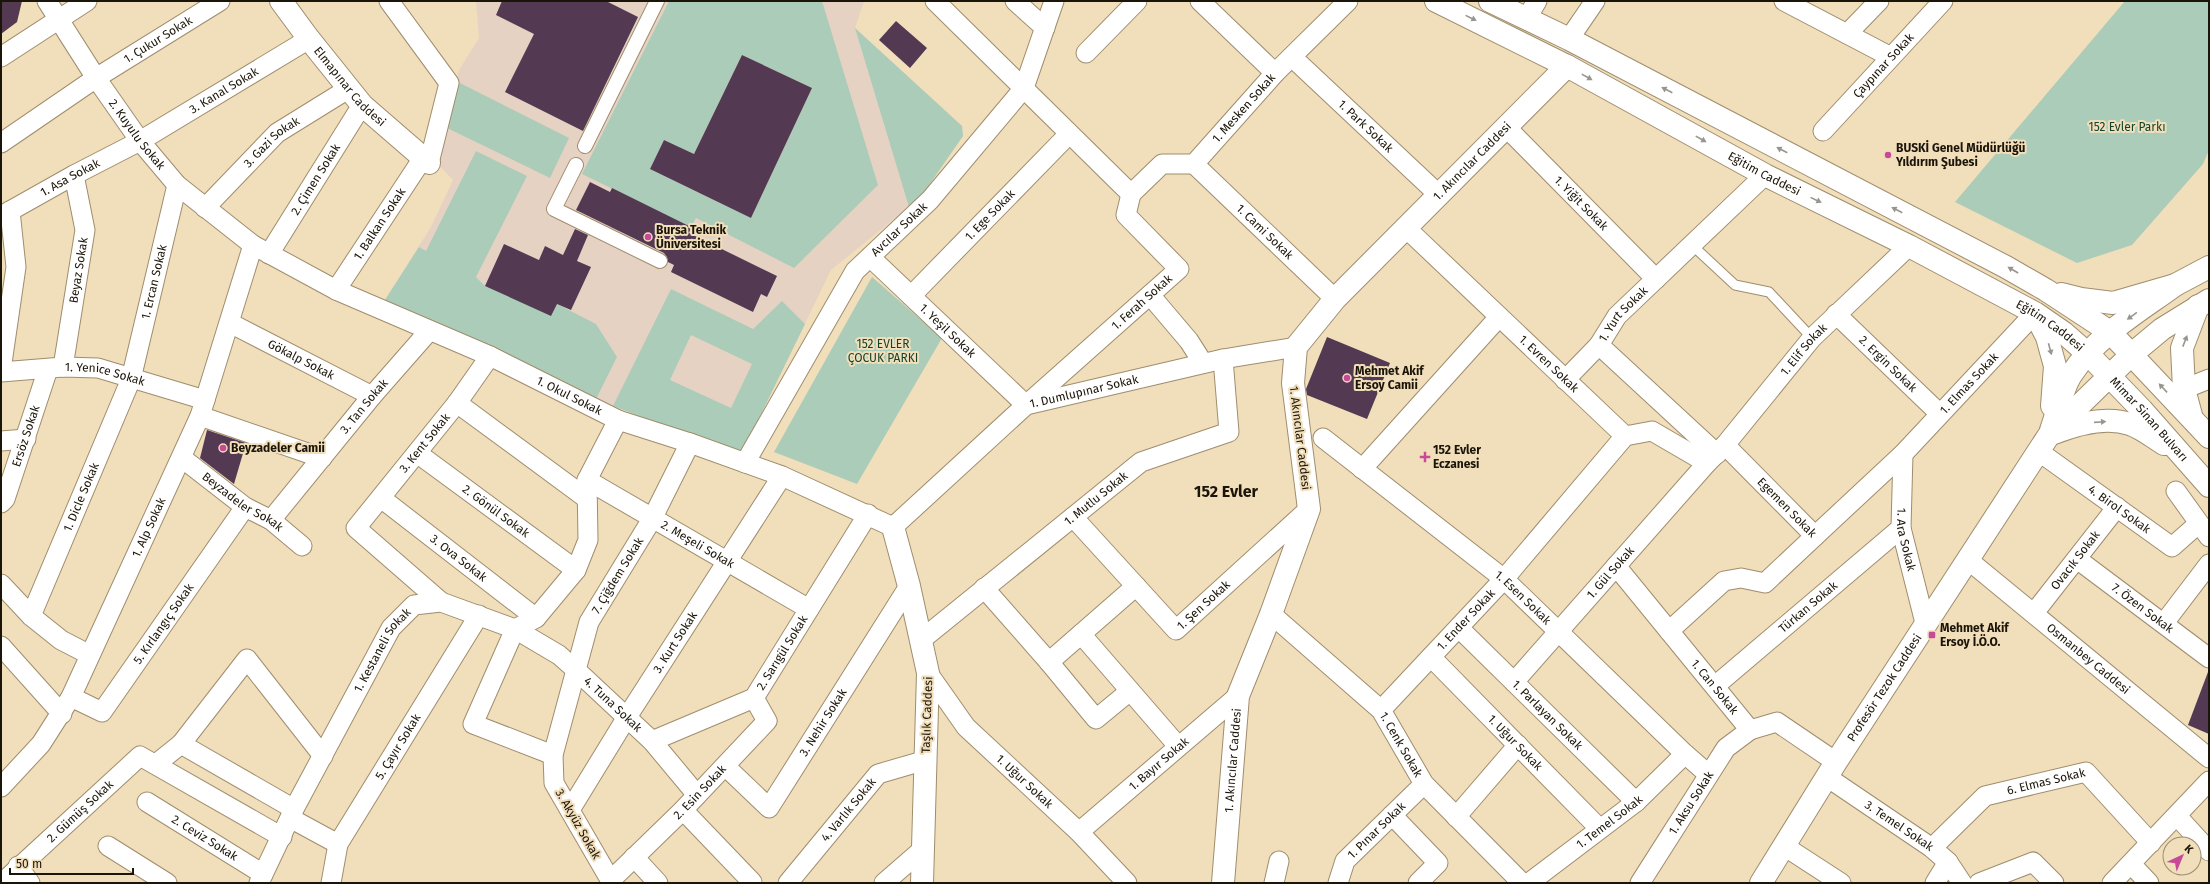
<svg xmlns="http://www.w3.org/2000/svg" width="2210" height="884" viewBox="0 0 2210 884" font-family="'Fira Sans',sans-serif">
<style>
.education{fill:#e6d2c3}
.green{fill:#abccb8;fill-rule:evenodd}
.building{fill:#533952}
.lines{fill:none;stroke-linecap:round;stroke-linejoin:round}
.service-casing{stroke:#9f8d6d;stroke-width:11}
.pedestrian-casing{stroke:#9f8d6d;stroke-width:16}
.minor-casing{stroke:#9f8d6d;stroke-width:21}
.tertiary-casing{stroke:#9f8d6d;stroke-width:24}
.primary-casing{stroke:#9f8d6d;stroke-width:24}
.service{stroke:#fff;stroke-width:9}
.pedestrian{stroke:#fff;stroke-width:14}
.minor{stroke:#fff;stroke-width:19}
.tertiary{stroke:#fff;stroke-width:22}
.primary{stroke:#fff;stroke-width:22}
.oneway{fill:#989590}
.poi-dot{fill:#c74997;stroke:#f1debb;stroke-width:1.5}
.labels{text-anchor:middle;stroke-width:4;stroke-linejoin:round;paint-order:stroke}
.street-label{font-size:12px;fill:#1b1408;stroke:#f1debb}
.park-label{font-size:12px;fill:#12442d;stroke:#f1debb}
.poi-label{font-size:12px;font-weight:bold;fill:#1b1408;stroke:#f1debb;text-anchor:start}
.district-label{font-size:16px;font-weight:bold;fill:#1b1408;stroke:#f1debb}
</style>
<rect width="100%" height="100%" fill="#f1debb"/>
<path class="education" d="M476 1H864L855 28 962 126 963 136 920 198 831 270 741 455 596 399 383 303 431 227 453 180 436 162 459 70 479 38Z"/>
<path class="green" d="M669 1H822L878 185 794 268 696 218 691 227 582 174ZM742 55 812 88 751 218 650 169 664 140 694 154Z
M2125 1H2209V150L2203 164 2132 245 2077 263 1955 202Z
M855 28 962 126 963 136 920 198 909 207Z
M456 81 569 138 550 178 445 127Z
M476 151 527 176 476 277 485 286 557 304 596 324 617 357 596 399 383 303 419 247 426 251Z
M872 277 942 338 857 484 774 452Z
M671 289 753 329 782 301 805 324 741 455 613 406ZM691 335 752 364 731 408 670 380Z"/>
<path class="building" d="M1 1H22L17 22 1 34Z
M502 1H606L638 17 583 131 505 92 534 34 496 15Z
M896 21 927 48 910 68 879 40Z
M742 55 812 88 751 218 650 169 664 140 694 154Z
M590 182 610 192 612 188 691 227 689 233 777 276 767 297 761 294 753 312 671 272 674 265 668 262 667 257 664 253 576 210Z
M575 229 588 235 577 261 591 267 571 310 557 304 551 316 485 286 504 244 539 260 545 246 563 255Z
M1327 337 1390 363 1367 419 1307 395 1306 389Z
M207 430 246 443 234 484 200 458Z
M2208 672 2209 673V734L2188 725Z"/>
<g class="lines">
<defs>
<path id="service" d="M1692 245 1735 285 1769 292 1812 338"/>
<path id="pedestrian" d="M585 146 657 1
M576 165 554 209 660 261"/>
<g id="minor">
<path id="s1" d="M47 1 96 78 140 141 177 185 253 245 336 290 490 356 618 420 690 443 782 476 893 527 1026 405 1223 359 1296 347"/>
<path d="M389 1 449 83 429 163"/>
<path d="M1015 1 1045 28"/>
<path d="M1200 1 1275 73"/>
<path d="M1784 1 1891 57"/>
<path d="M1526 19 1537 1"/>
<path d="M1847 34 1879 1"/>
<path d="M1569 39 1595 1"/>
<path d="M1086 53 1137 1"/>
<path d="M1 57 87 1"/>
<path id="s2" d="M1292 57 1439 195"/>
<path id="s3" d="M1506 127 1656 279"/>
<path id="s4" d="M1823 131 1943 1"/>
<path id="s5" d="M1 143 96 78 220 1"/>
<path id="s6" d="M1194 164 1335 299"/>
<path id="s7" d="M1131 194 1162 164H1194L1275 73 1348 1"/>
<path id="s8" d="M205 208 277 133 348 89"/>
<path id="s9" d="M1 216 74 175 140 141 309 39"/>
<path id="s10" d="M1406 228 1625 436 1652 431 1707 463"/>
<path id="s11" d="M269 254 362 105"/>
<path id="s12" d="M870 257 1026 405 1179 269 1126 215 1131 194 935 1"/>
<path id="s13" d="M336 290 423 158"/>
<path d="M1150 295 1189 341 1203 363"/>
<path id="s14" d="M911 296 1069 134"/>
<path id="s15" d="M1836 314 1940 414"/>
<path id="s16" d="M230 323 372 396"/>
<path id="s17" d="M63 367 85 230 74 175"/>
<path d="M1 370 16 267 10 211"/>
<path id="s18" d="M1 372 63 367 98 368 205 400"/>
<path d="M1565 380 1599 345"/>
<path d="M2184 389 2209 379"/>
<path d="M457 403 586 498"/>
<path d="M200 416 322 458"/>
<path id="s19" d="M1323 438 1504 579 1685 754 1708 774"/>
<path d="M1 441 26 439"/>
<path id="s20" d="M1725 445 1815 536 1903 454 2035 313"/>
<path id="s21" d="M2038 451 2172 547 2198 524"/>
<path id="s22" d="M417 453 576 570"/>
<path id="s23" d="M1717 454 1599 345 1617 316 1765 175"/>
<path id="s24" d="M1903 454 1901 528 1925 623"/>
<path id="s25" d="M182 458 245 507 271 520 302 546"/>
<path id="s26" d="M745 463 855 271 930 200 1024 88 1054 1"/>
<path d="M1362 469 1499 317"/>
<path id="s27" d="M587 480 809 609"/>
<path d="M2176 491 2209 537"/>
<path id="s28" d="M381 498 536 618"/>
<path id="s29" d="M1 503 5 499 48 369"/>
<path id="s30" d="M1073 517 1176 630 1309 509"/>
<path id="s31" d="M271 520 372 396 429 331"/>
<path id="s32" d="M1967 559 2209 758"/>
<path id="s33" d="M2077 559 2209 658"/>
<path id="s34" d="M1616 566 1750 730 1777 722 1836 762"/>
<path d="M1 584 31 616 61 640 90 655"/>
<path d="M984 588 1049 662 1136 586"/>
<path id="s35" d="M441 602 356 528 457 403 490 356"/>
<path id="s36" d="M2034 613 2117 507"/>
<path id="s37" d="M1271 614 1381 710 1424 784 1522 883"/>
<path id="s38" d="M31 616 131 379 177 185"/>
<path d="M2164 623 2209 564"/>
<path id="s39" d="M1459 628 1636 802"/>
<path d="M1669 631 1724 581 1741 578 1765 583 1815 536"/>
<path d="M1081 634 1178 746"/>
<path id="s40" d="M921 640 1141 462 1229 432 1223 359"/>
<path d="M1 646 62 714"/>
<path id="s41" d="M1431 657 1599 828"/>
<path d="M1049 662 1096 719 1130 691"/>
<path id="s42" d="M928 673 966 727 1079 832 1127 883"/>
<path id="s43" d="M1514 682 1707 463 1725 445 1812 338 1909 246"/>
<path id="s44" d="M1715 686 1901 528"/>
<path id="s45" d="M71 697 102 712 245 507"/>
<path id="s46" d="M1381 710 1504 579 1625 436"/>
<path id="s47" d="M652 741 754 698 868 514"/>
<path d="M181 744 294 809"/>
<path id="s48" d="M553 755 473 724 515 629 559 655 576 670 652 741 697 795"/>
<path d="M156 764 181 744 247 659 323 756"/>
<path id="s49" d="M725 766 769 808 909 586"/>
<path id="s50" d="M1827 777 1932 848 1948 862 1962 883"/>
<path id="s51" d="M1 787 41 744 71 697 200 416 253 245"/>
<path id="s52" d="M147 802 263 874"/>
<path id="s53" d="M570 810 627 717 782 476"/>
<path d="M683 810 752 882"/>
<path d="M1392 815 1438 863 1418 883"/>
<path d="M2177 816 2209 851"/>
<path d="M1456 817 1518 745"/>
<path d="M290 818 338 844"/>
<path id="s54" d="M1079 832 1238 696"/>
<path d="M108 846 167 883"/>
<path d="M1784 846 1841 883"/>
<path id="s55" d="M1932 848 1985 796 2086 772 2151 843"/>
<path d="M634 857 658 883"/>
<path d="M2131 864 2149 883"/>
<path d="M18 866 30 883"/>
<path id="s56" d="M611 880 683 810 767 721 754 698"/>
<path id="s57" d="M2 883 140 756 282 837"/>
<path id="s58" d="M259 883 294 809 391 628 414 605 441 602 515 629 536 618 576 570 588 540 587 480 618 420"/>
<path id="s59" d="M331 883 338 844 479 615"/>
<path id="s60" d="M612 883 554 783 553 755 589 622 652 519 690 443"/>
<path id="s61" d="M788 883 878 774 926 760"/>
<path d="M884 883 922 850"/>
<path d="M1274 883 1279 861"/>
<path id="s62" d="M1338 883 1345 861 1424 784"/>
<path id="s63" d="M1529 883 1636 802 1685 754"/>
<path id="s64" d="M1640 883 1726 748 1750 730"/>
<path d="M1935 883 1948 862"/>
<path d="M1979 883 2033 862 2054 883"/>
<path d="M2112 883 2209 781"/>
</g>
<g id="tertiary">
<path id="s65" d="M281 1 309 39 362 105 429 163"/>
<path d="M893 527 909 586 928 673 922 883"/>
<path id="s66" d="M1223 883 1238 696 1271 614 1309 509 1293 383 1296 347 1335 299 1567 66"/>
</g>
<g id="primary">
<path id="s67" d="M1436 1 1567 66 1765 175 1909 246 2035 313 2064 333 2088 354 2142 410 2209 486"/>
<path d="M1490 1 1569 39 2006 267 2046 290 2110 332 2209 437"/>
<path d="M2061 294 2081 299 2113 303 2175 285 2209 267"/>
<path d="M2035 314 2047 337 2055 366 2052 406"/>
<path d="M2191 415 2184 389 2182 348 2198 306"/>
<path d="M2051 430C2057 414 2062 389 2071 375 2096 336 2138 312 2175 285"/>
<path d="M2054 433C2077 424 2106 416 2130 424 2142 428 2154 438 2164 444"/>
<path id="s68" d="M1761 883 1836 762 2049 435 2132 354 2162 329 2209 300"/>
</g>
</defs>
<use href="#service" class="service-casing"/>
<use href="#pedestrian" class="pedestrian-casing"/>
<use href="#minor" class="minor-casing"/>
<use href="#tertiary" class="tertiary-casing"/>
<use href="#primary" class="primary-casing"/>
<use href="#service" class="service"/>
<use href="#pedestrian" class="pedestrian"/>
<use href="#minor" class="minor"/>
<use href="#tertiary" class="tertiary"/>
<use href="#primary" class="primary"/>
</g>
<defs><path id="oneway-solid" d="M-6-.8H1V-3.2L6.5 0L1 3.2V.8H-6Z"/></defs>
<g class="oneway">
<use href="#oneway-solid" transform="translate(1471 18) rotate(26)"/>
<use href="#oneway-solid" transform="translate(1587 77) rotate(29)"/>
<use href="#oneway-solid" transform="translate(1667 90) rotate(-153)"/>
<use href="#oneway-solid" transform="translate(1701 139) rotate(29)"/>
<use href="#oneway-solid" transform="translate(1782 150) rotate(-153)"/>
<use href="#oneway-solid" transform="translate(1816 200) rotate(26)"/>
<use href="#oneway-solid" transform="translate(1897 210) rotate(-153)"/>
<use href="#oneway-solid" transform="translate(2013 270) rotate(-150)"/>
<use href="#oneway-solid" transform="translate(2132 316) rotate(144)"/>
<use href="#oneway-solid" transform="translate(2185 341) rotate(-69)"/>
<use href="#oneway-solid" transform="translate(2050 349) rotate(75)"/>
<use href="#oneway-solid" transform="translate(2163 388) rotate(-133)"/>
<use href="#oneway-solid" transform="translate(2100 422) rotate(-4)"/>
</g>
<g class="poi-dot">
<circle cx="1888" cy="155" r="4"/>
<circle cx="648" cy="237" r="4"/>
<circle cx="1347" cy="378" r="4"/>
<circle cx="223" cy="448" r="4"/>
<path d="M1423 451h4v4h4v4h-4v4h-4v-4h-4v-4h4z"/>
<rect x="1928" y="631" width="8" height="8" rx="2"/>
</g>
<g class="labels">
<g class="street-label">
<text dy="4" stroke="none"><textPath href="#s5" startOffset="188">1. Çukur Sokak</textPath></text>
<text dy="4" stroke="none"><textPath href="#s4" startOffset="89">Çaypınar Sokak</textPath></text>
<text dy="4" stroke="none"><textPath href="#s65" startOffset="110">Elmapınar Caddesi</textPath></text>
<text dy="4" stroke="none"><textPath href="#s9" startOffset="256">3. Kanal Sokak</textPath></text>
<text dy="4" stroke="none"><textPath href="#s7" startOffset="150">1. Mesken Sokak</textPath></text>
<text dy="4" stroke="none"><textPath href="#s2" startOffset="101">1. Park Sokak</textPath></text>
<text dy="4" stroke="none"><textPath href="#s1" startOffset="161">2. Kuyulu Sokak</textPath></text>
<text dy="4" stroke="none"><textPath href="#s8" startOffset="94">3. Gazi Sokak</textPath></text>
<text dy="4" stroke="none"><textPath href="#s66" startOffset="807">1. Akıncılar Caddesi</textPath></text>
<text dy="4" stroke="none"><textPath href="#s67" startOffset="371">Eğitim Caddesi</textPath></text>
<text dy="4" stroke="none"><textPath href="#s9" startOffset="79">1. Asa Sokak</textPath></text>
<text dy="4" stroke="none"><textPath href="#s11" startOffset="88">2. Çimen Sokak</textPath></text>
<text dy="4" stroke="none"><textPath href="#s3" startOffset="107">1. Yiğit Sokak</textPath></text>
<text dy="4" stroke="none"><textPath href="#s14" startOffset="113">1. Ege Sokak</textPath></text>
<text dy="4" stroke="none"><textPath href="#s13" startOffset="79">1. Balkan Sokak</textPath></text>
<text dy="4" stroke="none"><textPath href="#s26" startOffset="282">Avcılar Sokak</textPath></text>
<text dy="4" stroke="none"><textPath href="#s6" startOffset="98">1. Cami Sokak</textPath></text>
<text dy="4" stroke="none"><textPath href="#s17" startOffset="98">Beyaz Sokak</textPath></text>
<text dy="4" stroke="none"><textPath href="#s38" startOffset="357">1. Ercan Sokak</textPath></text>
<text dy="4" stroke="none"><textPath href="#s12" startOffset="370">1. Ferah Sokak</textPath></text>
<text dy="4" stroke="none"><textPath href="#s23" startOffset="200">1. Yurt Sokak</textPath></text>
<text dy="4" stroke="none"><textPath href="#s67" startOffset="695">Eğitim Caddesi</textPath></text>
<text dy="4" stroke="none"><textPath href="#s12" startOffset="107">1. Yeşil Sokak</textPath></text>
<text dy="4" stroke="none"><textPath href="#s43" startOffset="441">1. Elif Sokak</textPath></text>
<text dy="4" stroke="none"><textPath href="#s16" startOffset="80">Gökalp Sokak</textPath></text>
<text dy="4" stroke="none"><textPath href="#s10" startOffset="197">1. Evren Sokak</textPath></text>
<text dy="4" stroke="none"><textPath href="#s15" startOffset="72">2. Ergin Sokak</textPath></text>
<text dy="4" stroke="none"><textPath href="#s18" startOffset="105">1. Yenice Sokak</textPath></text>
<text dy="4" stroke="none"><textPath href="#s20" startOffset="345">1. Elmas Sokak</textPath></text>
<text dy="4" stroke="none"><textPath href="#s1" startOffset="1263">1. Dumlupınar Sokak</textPath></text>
<text dy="4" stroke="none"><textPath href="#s1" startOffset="673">1. Okul Sokak</textPath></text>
<text dy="4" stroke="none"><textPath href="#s31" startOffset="147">3. Tan Sokak</textPath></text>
<text dy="4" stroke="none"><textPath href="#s67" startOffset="832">Mimar Sinan Bulvarı</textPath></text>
<text dy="4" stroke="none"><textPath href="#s29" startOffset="72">Ersöz Sokak</textPath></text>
<text transform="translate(1300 438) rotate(83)" y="4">1. Akıncılar Caddesi</text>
<text dy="4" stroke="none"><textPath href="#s35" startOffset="222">3. Kent Sokak</textPath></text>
<text dy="4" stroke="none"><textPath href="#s38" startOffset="129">1. Dicle Sokak</textPath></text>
<text dy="4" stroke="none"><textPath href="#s40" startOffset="225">1. Mutlu Sokak</textPath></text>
<text dy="4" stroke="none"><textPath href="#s25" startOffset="75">Beyzadeler Sokak</textPath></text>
<text dy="4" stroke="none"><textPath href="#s20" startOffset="88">Egemen Sokak</textPath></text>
<text dy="4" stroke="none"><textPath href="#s21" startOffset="100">4. Birol Sokak</textPath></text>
<text dy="4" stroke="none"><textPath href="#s22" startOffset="98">2. Gönül Sokak</textPath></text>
<text dy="4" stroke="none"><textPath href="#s51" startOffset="301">1. Alp Sokak</textPath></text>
<text dy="4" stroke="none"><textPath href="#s24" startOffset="86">1. Ara Sokak</textPath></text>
<text dy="4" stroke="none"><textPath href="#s27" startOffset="128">2. Meşeli Sokak</textPath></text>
<text dy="4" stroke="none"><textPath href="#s28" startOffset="98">3. Ova Sokak</textPath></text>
<text dy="4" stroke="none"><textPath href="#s36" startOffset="67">Ovacık Sokak</textPath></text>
<text dy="4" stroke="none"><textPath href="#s43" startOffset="146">1. Gül Sokak</textPath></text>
<text dy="4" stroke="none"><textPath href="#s60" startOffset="336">7. Çiğdem Sokak</textPath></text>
<text dy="4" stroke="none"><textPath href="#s19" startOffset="256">1. Esen Sokak</textPath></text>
<text dy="4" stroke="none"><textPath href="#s30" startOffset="190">1. Şen Sokak</textPath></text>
<text dy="4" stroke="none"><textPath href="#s44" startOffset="122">Türkan Sokak</textPath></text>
<text dy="4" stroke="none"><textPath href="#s33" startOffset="82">7. Özen Sokak</textPath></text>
<text dy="4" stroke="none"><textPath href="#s46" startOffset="124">1. Ender Sokak</textPath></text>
<text dy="4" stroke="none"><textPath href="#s45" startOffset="142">5. Kırlangıç Sokak</textPath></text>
<text dy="4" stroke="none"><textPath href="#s53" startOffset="198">3. Kurt Sokak</textPath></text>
<text dy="4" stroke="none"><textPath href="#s58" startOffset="264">1. Kestaneli Sokak</textPath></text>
<text dy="4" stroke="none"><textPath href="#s47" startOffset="164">2. Sarıgül Sokak</textPath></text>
<text dy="4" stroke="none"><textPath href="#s32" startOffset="157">Osmanbey Caddesi</textPath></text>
<text dy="4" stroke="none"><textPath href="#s34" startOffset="156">1. Can Sokak</textPath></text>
<text dy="4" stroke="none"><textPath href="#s68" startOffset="231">Profesör Tezok Caddesi</textPath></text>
<text dy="4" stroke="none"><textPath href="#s48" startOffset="314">4. Tuna Sokak</textPath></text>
<text transform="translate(927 715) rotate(-88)" y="4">Taşlık Caddesi</text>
<text dy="4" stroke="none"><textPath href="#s39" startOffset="124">1. Parlayan Sokak</textPath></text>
<text dy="4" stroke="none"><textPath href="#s49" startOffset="162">3. Nehir Sokak</textPath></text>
<text dy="4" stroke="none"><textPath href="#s41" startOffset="120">1. Uğur Sokak</textPath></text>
<text dy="4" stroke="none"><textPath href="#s37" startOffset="186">1. Cenk Sokak</textPath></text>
<text dy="4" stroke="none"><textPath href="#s59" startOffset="154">5. Çayır Sokak</textPath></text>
<text dy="4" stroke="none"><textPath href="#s66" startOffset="123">1. Akıncılar Caddesi</textPath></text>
<text dy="4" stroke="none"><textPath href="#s54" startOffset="105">1. Bayır Sokak</textPath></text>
<text dy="4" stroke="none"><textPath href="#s42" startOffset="146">1. Uğur Sokak</textPath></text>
<text dy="4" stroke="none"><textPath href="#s55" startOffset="137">6. Elmas Sokak</textPath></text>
<text dy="4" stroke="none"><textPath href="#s56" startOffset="125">2. Esin Sokak</textPath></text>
<text dy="4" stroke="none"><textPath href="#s64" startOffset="95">1. Aksu Sokak</textPath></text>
<text dy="4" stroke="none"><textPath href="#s61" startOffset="95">4. Varlık Sokak</textPath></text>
<text dy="4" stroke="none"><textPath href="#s57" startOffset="106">2. Gümüş Sokak</textPath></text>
<text dy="4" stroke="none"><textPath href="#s63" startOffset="101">1. Temel Sokak</textPath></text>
<text transform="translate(578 824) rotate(60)" y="4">3. Akyüz Sokak</text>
<text dy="4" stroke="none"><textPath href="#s50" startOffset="87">3. Temel Sokak</textPath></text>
<text dy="4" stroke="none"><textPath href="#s62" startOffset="67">1. Pınar Sokak</textPath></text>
<text dy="4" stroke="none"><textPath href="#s52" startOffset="68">2. Ceviz Sokak</textPath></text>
</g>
<g class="park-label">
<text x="2127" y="131">152 Evler Parkı</text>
<text x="883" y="348">152 EVLER<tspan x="883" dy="14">ÇOCUK PARKI</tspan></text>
</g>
<g class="poi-label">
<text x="1896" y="152">BUSKİ Genel Müdürlüğü<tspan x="1896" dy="14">Yıldırım Şubesi</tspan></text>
<text x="656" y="234">Bursa Teknik<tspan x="656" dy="14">Üniversitesi</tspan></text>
<text x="1355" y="375">Mehmet Akif<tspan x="1355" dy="14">Ersoy Camii</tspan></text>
<text x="231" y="452">Beyzadeler Camii</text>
<text x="1433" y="454">152 Evler<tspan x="1433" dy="14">Eczanesi</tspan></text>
<text x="1940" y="632">Mehmet Akif<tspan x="1940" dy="14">Ersoy İ.Ö.O.</tspan></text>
</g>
<g class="district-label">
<text x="1226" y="497">152 Evler</text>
</g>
</g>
<rect width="2210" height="884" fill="none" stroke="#1b1408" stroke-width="4"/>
<g transform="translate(2182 856) rotate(44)"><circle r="19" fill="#f1debb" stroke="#9b8d73"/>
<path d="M0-3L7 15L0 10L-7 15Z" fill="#c74997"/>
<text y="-6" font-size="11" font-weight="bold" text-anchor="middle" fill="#1b1408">K</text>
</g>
<path d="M10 868v6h123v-6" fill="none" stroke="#1b1408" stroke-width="2"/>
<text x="16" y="868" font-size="12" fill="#1b1408" stroke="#f1debb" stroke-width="3" paint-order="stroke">50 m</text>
</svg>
